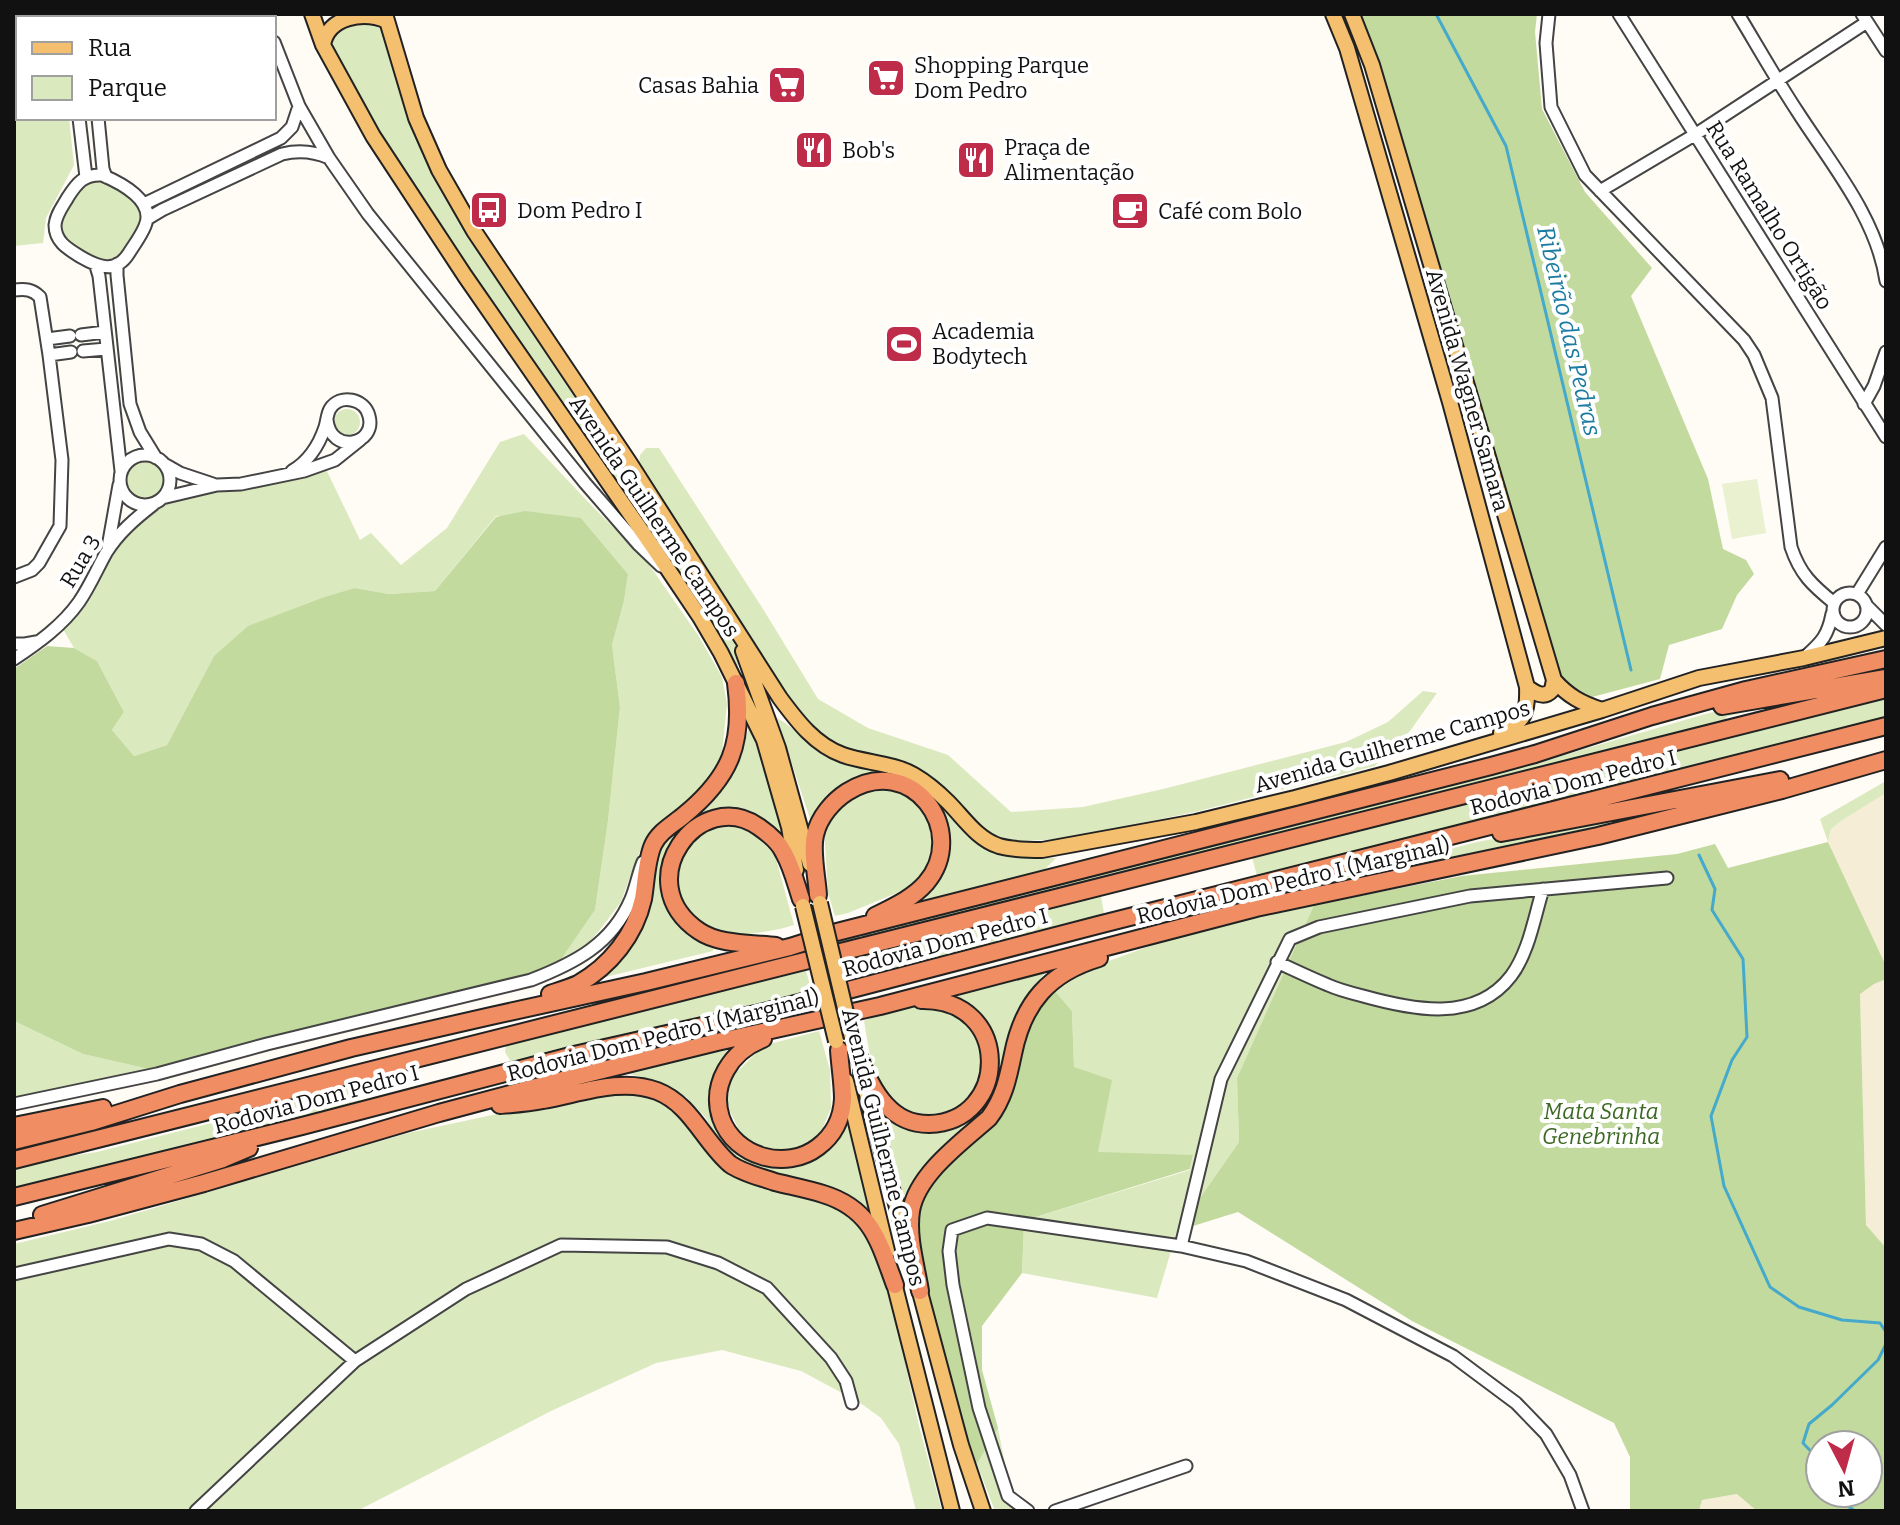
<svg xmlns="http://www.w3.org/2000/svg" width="1900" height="1525" viewBox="0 0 1900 1525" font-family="Bitter,serif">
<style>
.farmland{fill:#f5edd5}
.green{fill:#dbe9bf}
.forest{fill:#c2da9e;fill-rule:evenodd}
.pitch{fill:#eaf1d0}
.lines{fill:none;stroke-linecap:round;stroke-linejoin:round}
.stream{stroke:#44a9ca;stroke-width:3}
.minor-casing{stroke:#444;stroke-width:15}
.major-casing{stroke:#222;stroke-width:18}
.highway-casing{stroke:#222;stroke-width:20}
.minor{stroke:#fff;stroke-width:11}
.major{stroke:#f4c070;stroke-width:14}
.highway{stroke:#f08d62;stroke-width:16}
.major-bridge-casing{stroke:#222;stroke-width:18;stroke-linecap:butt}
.major-bridge{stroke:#f4c070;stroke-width:14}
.labels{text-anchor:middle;stroke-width:8;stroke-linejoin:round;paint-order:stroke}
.poi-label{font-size:22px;fill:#111;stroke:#fff;text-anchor:start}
.street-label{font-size:22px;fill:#111;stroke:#fff}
.park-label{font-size:22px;font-style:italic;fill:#3b6822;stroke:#fff}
.water-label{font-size:24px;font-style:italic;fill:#1c7ba1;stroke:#fff}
</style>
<rect width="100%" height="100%" fill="#fffbf5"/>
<path class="farmland" d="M1886 793V966L1828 842 1831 829 1841 821Z
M1886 979V1248L1866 1225 1860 993 1874 984Z
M1738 1494 1757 1511H1699L1702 1500Z"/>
<path class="green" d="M14 14H57L58 18H18V118H69L74 165 46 218 43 243 14 246Z
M364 18 386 25 439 176 722 618 742 660 737 666 733 663 377 137 327 42 334 30Z
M97 181C107 183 116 190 125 195 152 213 138 230 123 251 107 273 62 246 62 226 61 216 69 207 74 199 81 188 85 182 97 181Z
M334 422a13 13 0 1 1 26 0a13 13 0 1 1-26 0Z
M524 434 591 505 645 559 698 635 722 677 727 704 722 753 714 773 695 795 676 809 646 839 636 860 621 902 599 931 578 954 558 964 595 910 608 821 620 707 612 645 624 601 628 574 581 518 496 516 435 591 389 594 355 588 214 656 167 745 134 756 112 730 124 712 97 661 74 648 60 624 105 555 154 504 324 465 360 540 371 533 401 565 447 528 500 442Z
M646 448H659L763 609 818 699 868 728 948 755 1011 812 1083 807 1163 789 1346 742 1388 722 1423 691 1437 693 1410 731 1375 766 1195 812 1063 839 1021 841 990 835 877 759 824 740 778 690 639 464 640 455Z
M124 481a21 21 0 1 1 42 0a21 21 0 1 1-42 0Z
M1886 698V717L1257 876 1252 857Z
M1786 701 1726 717V721L838 944 837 939 1533 764 1702 715 1725 709Z
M777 718C796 728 804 742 820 752 846 769 881 765 909 776 917 779 925 789 932 795 945 806 952 821 964 832 990 857 1022 857 1056 858L1043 871 922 901C931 889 940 879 945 864 947 859 946 852 946 846 946 800 913 766 866 777 853 780 837 785 827 795 820 802 816 814 811 822Z
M749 727C767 761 774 801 783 838 713 756 612 875 691 935 697 940 706 942 713 945V951L593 980 623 953 656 848 729 774 743 747Z
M1886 781V793L1841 821 1831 829 1828 842 1820 819Z
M875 786 907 790 926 815 933 843 924 873 904 890 848 913 835 916 828 893 824 827 841 799Z
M1710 799 1711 801 1592 831 1480 855 1339 881V878L1477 842Z
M729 825 751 831 775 855 794 925C780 930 735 938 721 934 683 922 656 873 691 843 695 839 700 834 705 831 712 828 722 827 729 825Z
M1101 896 1104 914 846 980 842 961Z
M1314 905 1237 1078 1239 1142 1177 1231 1157 1298 1022 1273 1024 1226 1029 1219 1190 1170 1193 1156 1098 1153 1074 1068 1072 1011 1048 983 1186 933Z
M806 971 812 992 512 1064 505 1052 506 1045Z
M1047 971 1029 992 1011 1031 998 1090 984 1114 929 1160 903 1197 897 1191 874 1108 890 1119 951 1126 994 1076 996 1052 990 1026 974 1008 954 995Z
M914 1006 957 1012 980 1037 984 1070 973 1094 954 1110 930 1115 903 1110 883 1091 871 1062 864 1021 883 1013Z
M14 1021 83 1054 153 1070 14 1098Z
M819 1031 830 1070 831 1108 819 1137 792 1152 762 1150 740 1132 727 1105 731 1078 755 1054 766 1045Z
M735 1046 723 1060 720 1128 775 1165 839 1136 848 1119 869 1208 865 1209 841 1192 810 1183 775 1176 742 1162 719 1143 706 1118 686 1097 658 1082 626 1073Z
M628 1086 669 1098 726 1159 833 1198 878 1240 919 1426 942 1511H916L899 1444 881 1418 859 1402 801 1371 722 1350 656 1363 551 1411 357 1511H14V1244L110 1221 408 1133Z
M354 1087 360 1102 183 1149 14 1190V1169L41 1161 97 1152Z
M998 1428 1013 1506 1016 1511H995L977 1464Z"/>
<path class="forest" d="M1359 14H1537L1535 32 1542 109 1585 192 1652 268 1631 296 1708 479 1723 549 1746 560 1754 574 1737 595 1722 629 1669 645 1660 679 1592 697 1564 683 1553 665Z
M525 511 581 518 628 574 624 601 612 645 620 707 608 821 595 910 558 964 531 974 153 1070 83 1054 14 1021V669L47 646 74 648 97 661 124 712 112 730 134 756 167 745 214 656 248 626 322 598 355 588 389 594 435 591 496 517Z
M1828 842 1886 966V979L1874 984 1860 994 1866 1225 1886 1248V1511H1757L1737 1494 1702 1500 1699 1511H1630V1457L1614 1423 1412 1321 1238 1212 1177 1231 1239 1142 1237 1078 1314 905 1462 876 1677 854 1715 844 1728 868ZM1820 1445H1868V1493H1820Z
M1048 983 1072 1011 1074 1067 1112 1080 1098 1152 1193 1155 1190 1169 1029 1219 1024 1225 1022 1273 982 1326V1370L998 1428 977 1464 953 1404 933 1341 911 1211 929 1174 1012 1094 1016 1043Z"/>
<path class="pitch" d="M1757 479 1766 533 1732 539 1722 484Z"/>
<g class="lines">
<path class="stream" d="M1436 14 1506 146 1631 670
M1699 855 1715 889 1712 910 1743 959 1747 1037 1732 1060 1711 1116 1724 1186 1770 1287 1799 1307 1842 1320 1880 1323 1886 1332
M1820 1461 1803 1443 1809 1424 1832 1405 1878 1360 1886 1344
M1837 1493 1845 1504 1855 1511"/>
<defs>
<path id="minor" d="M68 14V18
M88 14V18
M265 14 266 18
M1549 14 1546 43 1551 107 1585 175 1744 340 1754 355 1772 398 1791 547C1800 574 1812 585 1834 603
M1619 14 1886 437
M1738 14C1758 47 1777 81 1799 114 1832 165 1877 219 1886 281
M1862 14 1886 51
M274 42 299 106 329 158 368 214 585 483 638 544 661 566
M79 118 86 177
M98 118 103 169 106 177
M102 175C121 183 156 201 145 226 141 236 134 245 129 253 116 274 98 267 81 257 68 249 55 242 55 225 56 214 63 206 68 197 77 183 84 174 102 175Z
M1600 191 1696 134 1867 22
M144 204 281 138 292 127 299 106
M147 219 162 210 282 154C299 150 313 151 329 158
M117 264V275L130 404 140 432 156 458
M96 266 99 276 121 471
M14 290C26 289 32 289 40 297L49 355 62 460 60 526 39 563 32 570 14 577
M81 335 105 332
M47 339 70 336
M83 351 106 349
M49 355 71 352
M1864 404 1874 386 1886 352
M120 480a25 25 0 1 1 50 0a25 25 0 1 1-50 0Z
M166 465 180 473 213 484
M292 471C309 461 319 445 325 427 327 421 327 414 330 409 340 393 365 399 369 416 377 445 331 455 327 420
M162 498 217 485 241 484 304 471 335 460 360 440
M108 547 119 485
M1833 610a17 17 0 1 1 34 0a17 17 0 1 1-34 0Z
M1857 594 1886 547
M1867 606 1886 625
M14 644H25L36 642
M1806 656C1822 642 1828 635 1832 614
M14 659C38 643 62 626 79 602 90 586 97 569 106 553 118 533 136 518 154 504
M1277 962C1294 970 1311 978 1328 985 1339 990 1351 993 1363 996 1413 1010 1475 1023 1511 976 1529 952 1534 918 1543 889
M14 1104 157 1074 267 1044 531 980C575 963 612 944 631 899 636 887 638 874 643 862
M1181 1246 1221 1079 1290 939 1319 927 1470 896 1667 878
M14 1274 169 1239 201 1244 234 1261 355 1361
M196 1511 355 1361 466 1289 561 1245 667 1247 718 1263 767 1288 831 1358 846 1381 852 1403
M1028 1511 1008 1496 979 1408 953 1285 949 1251 952 1230 987 1218 1181 1246 1246 1261 1346 1300 1453 1356 1516 1403 1546 1434 1570 1475 1583 1511
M1055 1511 1186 1466"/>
<path id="major" d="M312 14 323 45 373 136 465 276 655 550 700 617 721 653 764 740 789 827 796 870
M385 14 416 118 439 170 474 231 629 462 780 698C797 721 815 745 843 755 866 763 893 763 914 775 926 782 938 792 948 802 964 818 977 839 999 846 1013 850 1028 850 1042 850L1196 822 1295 798 1389 773 1602 710 1699 678 1804 658 1886 638
M1333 14 1347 48 1450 402 1527 687C1528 712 1525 722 1501 733
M1352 14 1372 65 1554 680C1568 696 1581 703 1602 710
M323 45C328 16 364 11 387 21
M743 651 778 748 810 864
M1527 687C1535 693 1544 699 1552 690L1554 680
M861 1072 907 1245
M846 1081 887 1251
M892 1275 952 1511
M917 1281 961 1445 983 1511"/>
<path id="highway" d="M1722 706 1886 678
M1501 833 1780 780
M818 895C817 878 811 851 815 835 819 817 833 801 847 792 911 751 970 831 926 883 913 898 893 907 875 916
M776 946C752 943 719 945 699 931 627 882 700 785 759 827 769 834 779 842 784 853 792 867 796 884 801 899
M550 994C559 991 569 988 578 984 610 966 635 935 643 899 646 882 646 861 653 845 659 832 672 825 683 816 731 777 744 743 736 683
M763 1039C731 1051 710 1084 721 1118 735 1158 787 1171 818 1147 834 1135 842 1118 843 1099 843 1083 840 1066 839 1050
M854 1046C863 1066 871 1089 886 1105 898 1118 911 1124 929 1124 1010 1122 1013 998 921 1000
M500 1105C514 1104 529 1103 543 1100 579 1094 621 1077 657 1091 691 1104 704 1142 730 1164 742 1173 761 1177 775 1182 791 1186 807 1189 823 1194 872 1209 879 1242 895 1285
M14 1126 103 1108
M14 1141 91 1122 180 1094 351 1048 491 1016 646 982 790 947 837 932 1491 766 1535 754 1652 716 1746 690 1886 659
M14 1160 1886 689
M14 1197 302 1126 574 1055 760 1013 1098 925 1886 726
M42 1215 223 1159 249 1148
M14 1231 88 1214 204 1183 439 1113 570 1078 717 1042 880 1006 1256 908 1598 836 1782 790 1886 760
M920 1291C916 1266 907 1237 911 1211 917 1174 963 1141 989 1118 1004 1098 1008 1078 1013 1054 1023 1003 1049 973 1099 958"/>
</defs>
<use href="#minor" class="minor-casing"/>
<use href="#major" class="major-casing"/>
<use href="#highway" class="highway-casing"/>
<use href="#minor" class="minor"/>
<use href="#major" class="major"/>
<use href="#highway" class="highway"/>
<defs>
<path id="major-bridge" d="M820 903 852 1038
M803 906 836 1041"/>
</defs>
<use href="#major-bridge" class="major-bridge-casing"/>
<use href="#major-bridge" class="major-bridge"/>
</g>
<defs>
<symbol id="supermarket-square" viewBox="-11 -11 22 22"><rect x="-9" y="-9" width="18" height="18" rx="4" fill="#be2c49" stroke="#fff"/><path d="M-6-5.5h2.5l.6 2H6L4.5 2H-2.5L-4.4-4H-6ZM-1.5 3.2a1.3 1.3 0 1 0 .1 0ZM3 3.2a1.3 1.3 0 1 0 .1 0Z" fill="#fff"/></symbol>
<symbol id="restaurant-square" viewBox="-11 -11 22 22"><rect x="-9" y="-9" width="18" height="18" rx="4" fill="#be2c49" stroke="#fff"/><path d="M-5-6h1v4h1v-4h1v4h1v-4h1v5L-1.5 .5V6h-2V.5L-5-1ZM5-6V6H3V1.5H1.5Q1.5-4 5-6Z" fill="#fff"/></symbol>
<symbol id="bus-square" viewBox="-11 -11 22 22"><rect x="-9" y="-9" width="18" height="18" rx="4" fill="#be2c49" stroke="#fff"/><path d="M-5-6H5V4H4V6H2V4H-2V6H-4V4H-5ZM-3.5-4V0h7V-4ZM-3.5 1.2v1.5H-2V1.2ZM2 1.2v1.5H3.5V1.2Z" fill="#fff"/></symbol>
<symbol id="cafe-square" viewBox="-11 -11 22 22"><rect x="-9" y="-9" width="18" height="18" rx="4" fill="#be2c49" stroke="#fff"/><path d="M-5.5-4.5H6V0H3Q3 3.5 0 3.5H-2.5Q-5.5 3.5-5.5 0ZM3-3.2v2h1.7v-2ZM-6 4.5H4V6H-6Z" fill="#fff"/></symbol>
<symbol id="stadium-square" viewBox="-11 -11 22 22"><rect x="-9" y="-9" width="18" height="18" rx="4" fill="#be2c49" stroke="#fff"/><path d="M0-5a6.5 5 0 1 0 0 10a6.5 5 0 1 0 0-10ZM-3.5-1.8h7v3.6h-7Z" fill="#fff"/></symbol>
</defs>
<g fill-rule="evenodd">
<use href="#supermarket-square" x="864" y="56" width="44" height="44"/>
<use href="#supermarket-square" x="765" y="63" width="44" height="44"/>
<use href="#restaurant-square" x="792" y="128" width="44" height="44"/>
<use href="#restaurant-square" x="954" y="138" width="44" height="44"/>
<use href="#bus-square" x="467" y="188" width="44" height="44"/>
<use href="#cafe-square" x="1108" y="189" width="44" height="44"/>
<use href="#stadium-square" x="882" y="322" width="44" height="44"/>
</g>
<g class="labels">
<g class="poi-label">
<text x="914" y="73">Shopping Parque<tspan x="914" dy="25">Dom Pedro</tspan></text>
<text x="759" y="93" text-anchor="end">Casas Bahia</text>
<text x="1004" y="155">Praça de<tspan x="1004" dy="25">Alimentação</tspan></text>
<text x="842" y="158">Bob's</text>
<text x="517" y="218">Dom Pedro I</text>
<text x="1158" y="219">Café com Bolo</text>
<text x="932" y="339">Academia<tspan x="932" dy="25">Bodytech</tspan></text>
</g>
<g class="street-label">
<text transform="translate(1770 215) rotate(58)" y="8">Rua Ramalho Ortigão</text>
<text transform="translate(1468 390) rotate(74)" y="8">Avenida Wagner Samara</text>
<text transform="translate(655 516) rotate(56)" y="8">Avenida Guilherme Campos</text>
<text transform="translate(80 561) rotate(-59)" y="8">Rua 3</text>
<text transform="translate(1392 746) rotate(-16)" y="8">Avenida Guilherme Campos</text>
<text transform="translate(1573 782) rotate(-14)" y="8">Rodovia Dom Pedro I</text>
<text transform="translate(1293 880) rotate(-13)" y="8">Rodovia Dom Pedro I (Marginal)</text>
<text transform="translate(945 942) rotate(-15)" y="8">Rodovia Dom Pedro I</text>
<text transform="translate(663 1035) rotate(-14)" y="8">Rodovia Dom Pedro I (Marginal)</text>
<text transform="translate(316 1099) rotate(-15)" y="8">Rodovia Dom Pedro I</text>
<text transform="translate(884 1147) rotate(76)" y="8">Avenida Guilherme Campos</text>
</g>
<g class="park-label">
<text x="1601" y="1119">Mata Santa<tspan x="1601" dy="25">Genebrinha</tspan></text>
</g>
<g class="water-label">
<text transform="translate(1569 331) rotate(77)" y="8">Ribeirão das Pedras</text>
</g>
</g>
<rect width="1900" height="1525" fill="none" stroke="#111111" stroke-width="32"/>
<rect x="16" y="16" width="260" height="104" fill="#ffffff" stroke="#a0a0a0" stroke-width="2"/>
<rect x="32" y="42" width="40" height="12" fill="#f4c070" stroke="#a0a0a0" stroke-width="2"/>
<text x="88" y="56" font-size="24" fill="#111111">Rua</text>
<rect x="32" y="76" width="40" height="24" fill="#dbe9bf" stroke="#a0a0a0" stroke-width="2"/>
<text x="88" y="96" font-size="24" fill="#111111">Parque</text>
<g transform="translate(1844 1469) rotate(174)"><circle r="38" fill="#ffffff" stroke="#a0a0a0" stroke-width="2"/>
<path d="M0-6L14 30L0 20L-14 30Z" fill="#be2c49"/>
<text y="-12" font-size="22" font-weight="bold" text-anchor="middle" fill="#111111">N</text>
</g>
</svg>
